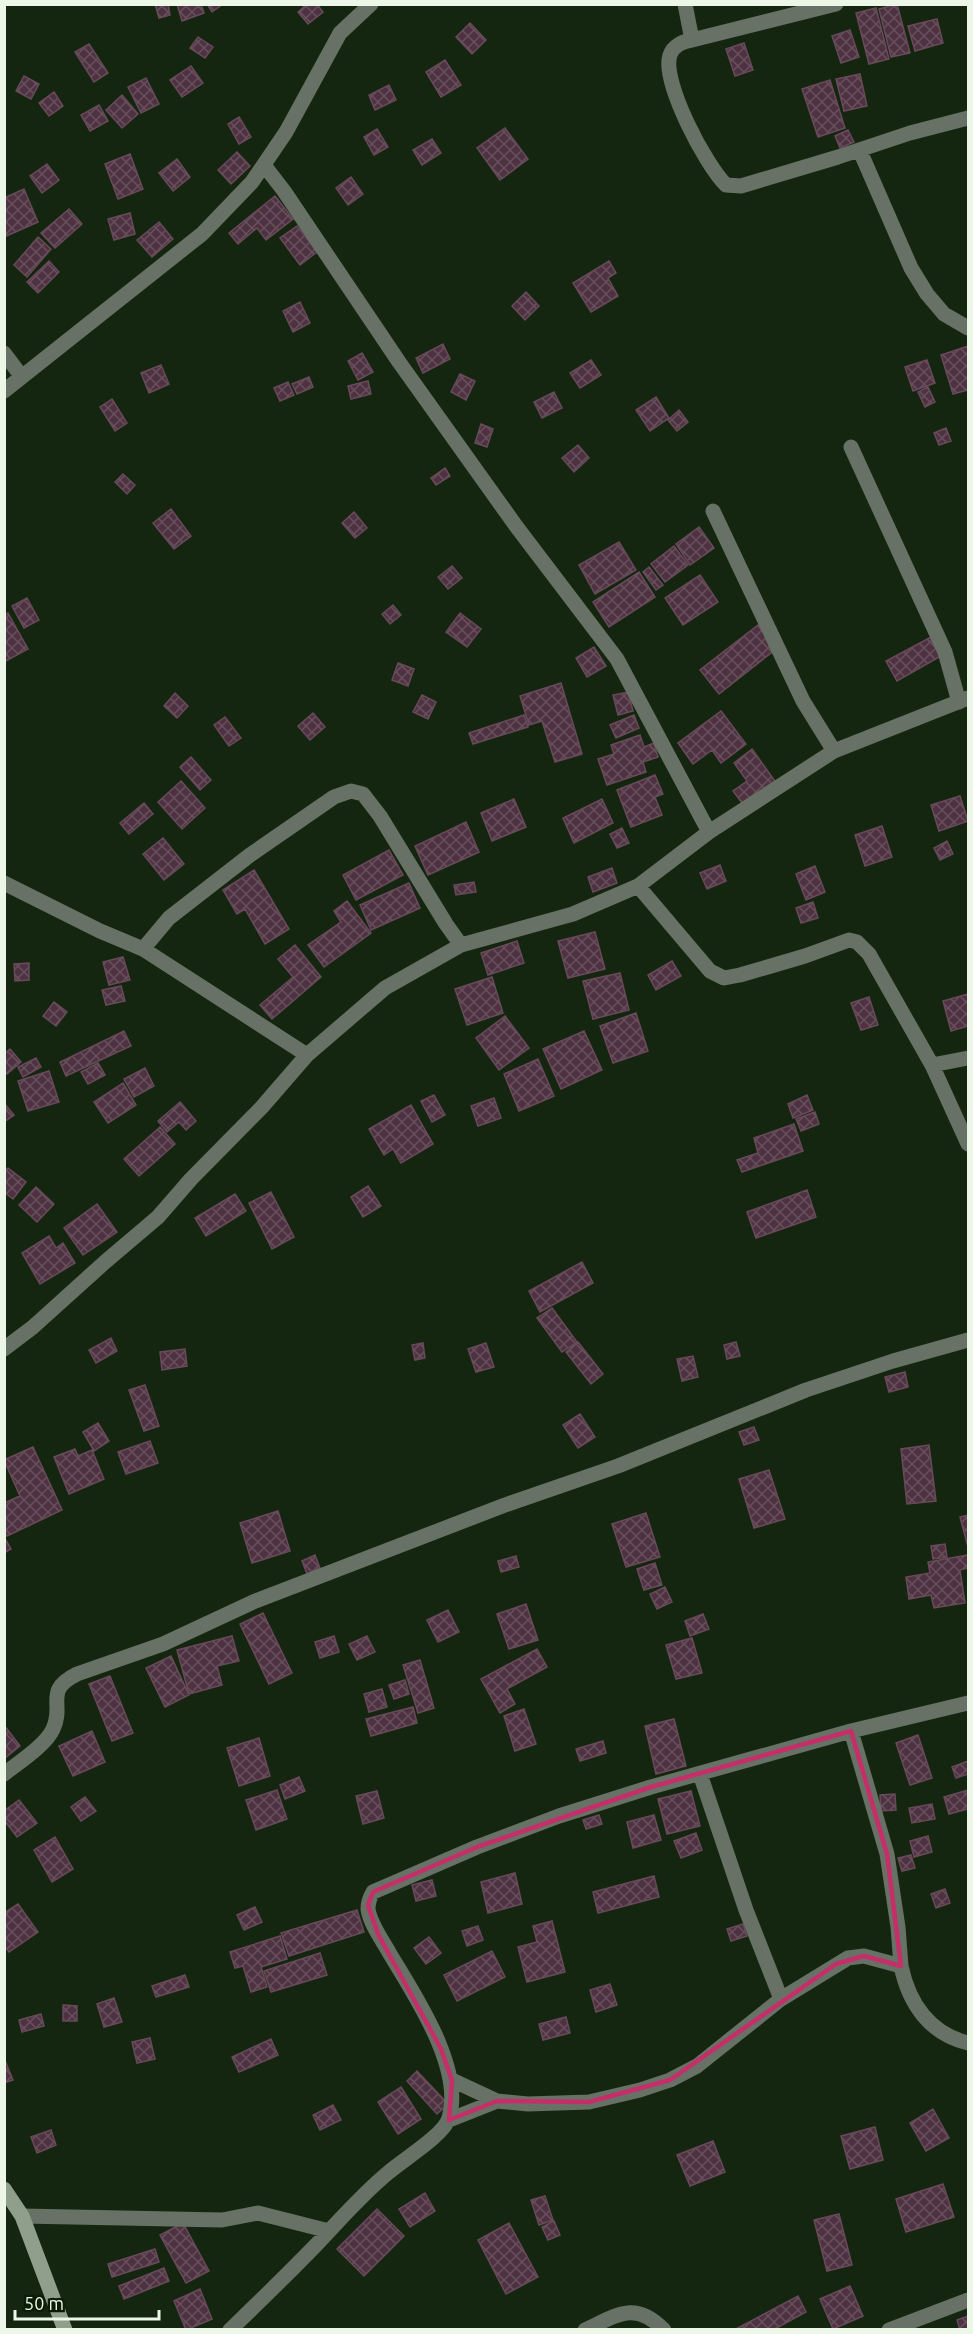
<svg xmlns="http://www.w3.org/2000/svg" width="973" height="2334" viewBox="0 0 973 2334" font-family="Ubuntu,sans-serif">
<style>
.building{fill:url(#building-cross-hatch);stroke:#684a5a;stroke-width:1.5}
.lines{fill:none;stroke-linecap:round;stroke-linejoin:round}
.minor{stroke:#677165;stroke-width:15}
.secondary{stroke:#909f8c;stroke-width:15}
.marked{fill:none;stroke:#c62e69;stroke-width:4.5;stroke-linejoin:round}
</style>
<defs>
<pattern id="building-cross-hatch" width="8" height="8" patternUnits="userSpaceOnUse" patternTransform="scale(1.5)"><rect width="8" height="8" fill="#4e3241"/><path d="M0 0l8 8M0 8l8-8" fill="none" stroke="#68505c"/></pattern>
</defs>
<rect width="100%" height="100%" fill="#14260f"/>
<path class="building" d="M155 4H168L170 15 159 18Z
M177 4H201L204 13 182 21Z
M207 4H223L212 12Z
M307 4H317L323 12 308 24 298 12Z
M897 4 910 53 891 57 879 9Z
M876 8 889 59 869 64 856 13Z
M937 19 943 43 915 51 908 26Z
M470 23 486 40 472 54 456 37Z
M850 30 859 57 841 63 832 36Z
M198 37 213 47 205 58 190 48Z
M744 43 753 70 735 76 726 49Z
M89 44 108 73 94 82 75 52Z
M445 60 461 85 441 97 426 72Z
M191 66 203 83 182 97 170 80Z
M860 74 867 106 844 111 836 79Z
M24 76 39 84 31 99 16 91Z
M146 78 159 104 141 113 128 87Z
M830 80 845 128 818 137 802 89Z
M389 85 396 100 375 110 369 95Z
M54 92 63 106 49 116 39 103Z
M122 95 138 114 122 128 106 110Z
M99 105 108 121 90 131 81 115Z
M239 117 251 137 239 144 228 124Z
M505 128 528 159 500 180 477 148Z
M377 129 388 147 374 155 364 137Z
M848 130 854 142 840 148 835 136Z
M432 139 441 153 422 165 413 150Z
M237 152 250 166 231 184 218 170Z
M130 154 143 189 118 199 105 164Z
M177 159 190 177 173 191 159 173Z
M47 164 59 180 42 193 30 176Z
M351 177 363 194 348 205 336 188Z
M24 189 38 222 4 237V198Z
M275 196 293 219 266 240 257 228 238 244 229 233Z
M69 209 82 224 55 248 41 233Z
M130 213 135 234 114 240 108 219Z
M159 222 173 239 152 257 137 240Z
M297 226 317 252 300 265 280 238Z
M38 237 51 249 27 277 14 265Z
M49 261 59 272 38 293 27 282Z
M609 261 616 273 608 278 618 296 591 312 573 283Z
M526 292 539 306 525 320 512 306Z
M300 302 310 323 293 332 283 311Z
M443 344 450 359 423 373 416 358Z
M968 346V390L953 394 941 355Z
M362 353 373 372 358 380 348 361Z
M591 360 601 375 580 388 570 373Z
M927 360 935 383 913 391 905 367Z
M161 365 169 384 149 393 141 373Z
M460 374 475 381 466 400 451 392Z
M309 377 313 387 297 394 292 384Z
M368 381 371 394 351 399 348 386Z
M288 382 294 395 280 401 274 388Z
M928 387 935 402 925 407 918 392Z
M554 392 562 408 542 418 534 402Z
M656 397 669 418 650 431 636 410Z
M112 399 127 423 115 431 100 407Z
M679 410 688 422 677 431 668 420Z
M481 424 493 429 487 447 475 443Z
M946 428 951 441 939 445 934 433Z
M578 445 589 458 574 472 562 458Z
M445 468 450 476 436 485 431 478Z
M123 474 135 485 127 494 115 482Z
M171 509 191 536 174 549 153 523Z
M354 512 367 528 355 538 342 523Z
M699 527 714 548 690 565 676 544Z
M619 542 636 570 595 594 579 565Z
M674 546 688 565 665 582 651 564Z
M452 566 462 578 448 589 438 577Z
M649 567 663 585 656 590 643 572Z
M639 572 655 597 609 627 593 602Z
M700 575 718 602 683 625 665 598Z
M27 598 39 620 24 628 12 606Z
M393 605 401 615 390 624 382 614Z
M8 613 28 649 4 662V615Z
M460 613 481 629 467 647 446 632Z
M758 625 776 649 719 694 700 670Z
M931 637 941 656 897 681 886 661Z
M594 647 606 666 587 677 576 658Z
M398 663 414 669 408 686 392 680Z
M561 683 582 754 555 762 542 721 529 725 520 696Z
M628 692 633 711 618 715 613 695Z
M175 693 188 706 177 718 164 706Z
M422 695 436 702 428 719 413 712Z
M721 711 746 744 721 763 712 750 693 764 678 743Z
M313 713 325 727 310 740 298 726Z
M524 715 528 727 473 744 469 733Z
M634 715 639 728 616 738 610 725Z
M225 717 241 738 229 746 214 725Z
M640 735 644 747 654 743 658 757 643 762 646 772 607 785 598 759 614 754 611 745Z
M752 749 777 784 745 807 733 791 747 781 734 763Z
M191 757 211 780 200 790 180 767Z
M655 775 663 794 655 797 662 815 631 827 617 790Z
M181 781 205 808 182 829 158 802Z
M960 796 968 821 939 831 931 805Z
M514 799 526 827 492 841 481 813Z
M602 799 613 823 574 843 563 818Z
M144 803 153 814 129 834 120 823Z
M466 822 479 852 428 875 415 846Z
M882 826 892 857 865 866 855 835Z
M622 828 629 843 617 848 610 834Z
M163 838 184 864 164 880 143 854Z
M947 841 953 854 940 860 934 848Z
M389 850 403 875 356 900 343 875Z
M720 865 726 881 707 889 700 873Z
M815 866 825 892 806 900 796 874Z
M612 868 617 883 593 892 588 877Z
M254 870 289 929 265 944 245 909 237 914 223 890Z
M474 882 476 892 456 895 454 885Z
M409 883 420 908 371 930 360 905Z
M347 901 371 933 324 967 308 945 341 922 334 911Z
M813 902 818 918 801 923 796 908Z
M595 932 605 969 568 978 558 941Z
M517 941 524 963 488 975 481 953Z
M295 945 321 977 272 1019 260 1005 293 977 278 959Z
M123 957 130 980 109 985 103 962Z
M672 961 681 976 656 990 648 975Z
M29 963V980L15 981 14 964Z
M620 973 629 1010 593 1019 583 981Z
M492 977 503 1013 467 1025 455 989Z
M121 986 125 1001 106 1005 102 990Z
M968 994V1026L951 1031 943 1001Z
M869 997 878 1025 861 1030 851 1003Z
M54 1002 67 1012 56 1026 43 1016Z
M636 1013 648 1051 613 1063 600 1026Z
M505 1016 529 1048 499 1070 476 1038Z
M124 1031 131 1046 66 1076 60 1062Z
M584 1031 602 1070 561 1089 543 1049Z
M10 1049 21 1062 7 1074 4 1071V1054Z
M36 1058 41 1067 23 1077 18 1067Z
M538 1059 554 1096 519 1111 504 1074Z
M98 1063 105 1075 88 1084 81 1072Z
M145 1068 154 1086 134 1097 124 1079Z
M49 1071 59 1102 28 1111 18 1081Z
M123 1083 136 1105 108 1123 94 1102Z
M434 1095 445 1115 432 1122 421 1101Z
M807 1095 813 1110 793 1118 788 1104Z
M494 1098 501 1118 478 1126 471 1106Z
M180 1102 196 1121 186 1130 179 1122 167 1132 158 1121Z
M4 1103 14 1115 4 1122Z
M411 1105 433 1144 401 1163 393 1149 384 1155 369 1129Z
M815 1112 819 1124 801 1131 796 1119Z
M794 1124 803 1151 742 1172 737 1160 758 1153 754 1138Z
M160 1127 175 1144 139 1176 124 1159Z
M8 1168 26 1182 13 1199 4 1192V1172Z
M368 1186 381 1206 363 1217 351 1197Z
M36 1187 54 1204 37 1222 19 1205Z
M807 1190 816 1217 756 1238 747 1212Z
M271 1192 294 1237 272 1249 249 1203Z
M235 1194 246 1211 206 1236 195 1218Z
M97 1204 117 1232 83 1255 64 1228Z
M49 1236 56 1248 63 1243 75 1263 40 1284 22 1253Z
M582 1262 593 1283 540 1312 529 1291Z
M552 1308 577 1342 562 1352 537 1318Z
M111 1338 117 1351 96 1363 89 1350Z
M578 1342 603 1374 591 1384 566 1352Z
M736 1342 740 1356 727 1359 724 1345Z
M423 1343 425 1358 415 1360 412 1345Z
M486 1343 494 1367 476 1372 468 1349Z
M185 1349 187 1366 162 1370 160 1352Z
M693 1356 698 1377 682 1381 677 1359Z
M905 1372 908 1387 889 1392 885 1377Z
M145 1385 159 1426 144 1431 129 1390Z
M580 1414 595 1437 578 1448 563 1425Z
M98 1423 109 1441 94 1451 83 1432Z
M754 1427 759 1440 744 1445 739 1432Z
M150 1441 158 1463 126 1474 118 1452Z
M929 1445 936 1501 907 1504 901 1449Z
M33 1447 62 1510 7 1536 4 1531V1503L20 1496 4 1460Z
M75 1449 78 1456 92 1450 104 1479 69 1494 54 1457Z
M769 1470 785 1519 754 1528 739 1479Z
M278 1511 290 1551 252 1563 240 1523Z
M646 1513 660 1557 626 1567 612 1524Z
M968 1515V1547L960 1517Z
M6 1540 11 1549 4 1553V1541Z
M945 1544 947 1557 933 1559 931 1546Z
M315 1555 320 1568 307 1574 302 1561Z
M968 1555V1568L960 1570 965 1603 934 1608 931 1595 909 1599 906 1577 930 1573 928 1562Z
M516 1556 519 1567 501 1572 498 1561Z
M655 1563 662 1585 644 1590 637 1569Z
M665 1587 672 1602 657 1609 650 1594Z
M526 1604 538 1640 509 1649 497 1614Z
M448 1610 459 1632 438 1642 427 1620Z
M263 1613 292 1673 269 1684 240 1624Z
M703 1614 709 1629 690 1636 685 1621Z
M232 1636 239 1661 217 1666 222 1685 189 1694 177 1650Z
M334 1636 339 1652 320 1658 315 1642Z
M367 1636 375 1652 357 1660 349 1644Z
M692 1638 702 1673 676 1679 666 1645Z
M537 1649 547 1667 507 1689 515 1704 500 1713 481 1679Z
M171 1656 189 1695 165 1707 146 1668Z
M420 1660 434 1708 418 1713 403 1665Z
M110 1676 133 1733 112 1741 89 1684Z
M405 1680 409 1694 394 1699 389 1685Z
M382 1689 387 1707 369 1712 364 1694Z
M413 1707 417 1723 371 1736 366 1719Z
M524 1709 536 1744 515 1751 504 1716Z
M674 1719 686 1766 656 1774 645 1726Z
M4 1725 20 1746 4 1759Z
M92 1731 105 1762 73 1776 59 1746Z
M918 1735 932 1778 910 1785 896 1743Z
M259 1738 270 1776 239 1786 227 1748Z
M603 1741 606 1753 580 1761 576 1749Z
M968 1761V1774L956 1778 952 1767Z
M299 1777 305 1791 285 1799 280 1785Z
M277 1790 287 1819 256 1830 246 1800Z
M968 1790V1809L949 1814 944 1797Z
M377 1791 384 1818 363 1824 356 1796Z
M691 1791 700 1826 667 1834 658 1799Z
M895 1794 896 1810 881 1811 880 1795Z
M85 1797 96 1811 81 1821 71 1807Z
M19 1800 37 1823 17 1837 4 1820V1811Z
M932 1804 935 1819 912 1823 909 1808Z
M599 1815 602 1824 586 1829 583 1820Z
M654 1815 661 1840 633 1848 627 1822Z
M696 1833 702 1850 681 1858 674 1841Z
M928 1836 932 1852 914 1857 910 1841Z
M55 1837 73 1869 52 1882 34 1850Z
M911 1855 915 1868 902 1871 898 1858Z
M515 1873 522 1904 488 1913 481 1882Z
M654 1876 659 1897 598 1913 593 1892Z
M432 1880 436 1896 416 1901 412 1885Z
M945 1889 950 1903 936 1908 931 1894Z
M18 1904 38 1932 9 1952 4 1945V1913Z
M255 1907 262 1922 244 1930 237 1915Z
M357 1910 364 1932 289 1956 281 1933Z
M552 1921 565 1972 527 1982 518 1947 537 1942 533 1926Z
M743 1924 747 1936 731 1941 727 1929Z
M478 1926 483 1940 467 1946 462 1931Z
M280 1936 287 1959 261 1967 267 1987 251 1992 243 1966 235 1968 230 1952Z
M429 1937 441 1953 426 1964 414 1948Z
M492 1951 505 1977 457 2001 444 1975Z
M320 1953 327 1975 271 1992 264 1971Z
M185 1975 189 1987 156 1997 152 1986Z
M610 1984 617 2005 596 2012 590 1990Z
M114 1998 122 2022 104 2027 97 2004Z
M63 2005 77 2006V2021H63Z
M41 2014 44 2026 22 2032 19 2020Z
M566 2017 570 2033 543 2040 539 2024Z
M150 2038 155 2059 137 2063 132 2042Z
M271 2039 278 2055 239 2072 232 2057Z
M4 2058 13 2080 4 2083Z
M417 2071 448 2104 437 2114 407 2081Z
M401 2087 421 2119 398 2134 378 2102Z
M333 2105 341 2120 320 2130 313 2115Z
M933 2109 949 2138 926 2151 910 2123Z
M875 2127 883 2160 850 2169 841 2136Z
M51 2130 56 2145 37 2153 31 2137Z
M713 2141 725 2172 690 2186 677 2155Z
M943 2184 954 2217 906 2232 896 2199Z
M425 2193 435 2211 410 2227 399 2209Z
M545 2196 553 2220 539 2225 531 2200Z
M377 2209 404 2236 364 2276 337 2249Z
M839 2214 852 2265 827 2271 814 2220Z
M554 2221 560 2235 548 2240 542 2227Z
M183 2223 209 2271 186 2283 160 2235Z
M509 2223 538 2277 506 2294 478 2240Z
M155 2249 159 2262 112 2277 108 2264Z
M164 2268 169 2281 124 2299 119 2286Z
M850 2286 863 2316 833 2329 820 2299Z
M200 2289 212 2319 186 2330 174 2301Z
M798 2296 806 2312 773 2330H734Z
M968 2316V2330H960L957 2320Z"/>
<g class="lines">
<path class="minor" d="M685 4 692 40C683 41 673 46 670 55 661 81 706 166 726 185L741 186 838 157 910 133 968 118
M692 40 836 4
M860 151 911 268 927 294 944 314 968 328
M264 165 284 191 399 362 516 526 617 659 709 832
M4 353 22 377
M4 391 202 234 252 182 286 132 340 33 371 4
M851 447 945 652 959 702
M713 511 803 701 834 751
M4 883 100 931 143 949 307 1055
M638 886 710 971 724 978 740 975 805 956 849 940 857 942 869 954 932 1065 968 1144
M143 949 169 918 250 855 334 797 351 791 363 794 380 816 446 924 461 945
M932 1065 968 1058
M4 1349 33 1327 105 1262 158 1217 191 1179 262 1107 307 1055 385 988 461 945 573 914 638 886 709 832 834 751 968 698
M851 1731 887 1854 898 1927 901 1966
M4 1774C18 1763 46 1745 53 1729 65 1704 43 1691 77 1674L163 1644 253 1602 505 1505 618 1466 806 1390 893 1361 968 1340
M700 1774 746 1910 781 1999
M452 2080 497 2101 528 2104 589 2102 640 2090 670 2080 697 2066 781 1999 848 1958 864 1956 901 1966C909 2004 930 2034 968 2043
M449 2120 497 2101
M22 2216 222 2220 258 2213 329 2231
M230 2330C259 2302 287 2275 315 2246 339 2221 362 2194 389 2172 404 2159 444 2135 449 2118 464 2068 415 1996 390 1954 383 1941 370 1924 368 1909 368 1903 370 1897 373 1892L477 1847 559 1816 651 1787 851 1731 968 1703
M585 2330C617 2315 635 2300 664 2330
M889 2330 968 2300"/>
<path class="secondary" d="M4 2189 22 2216 65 2330"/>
</g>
<path class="marked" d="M851 1731 887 1854 901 1966 864 1956 836 1964 670 2080 589 2102 497 2101 449 2120 452 2080 441 2049 378 1934 368 1905 373 1892 477 1847 651 1787Z"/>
<rect width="973" height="2334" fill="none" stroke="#ecf7e8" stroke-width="12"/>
<path d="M15 2310v9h144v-9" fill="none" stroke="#ecf7e8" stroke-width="3"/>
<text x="24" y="2310" font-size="18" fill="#ecf7e8" stroke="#0b1c06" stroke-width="4.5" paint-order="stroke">50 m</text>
</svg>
